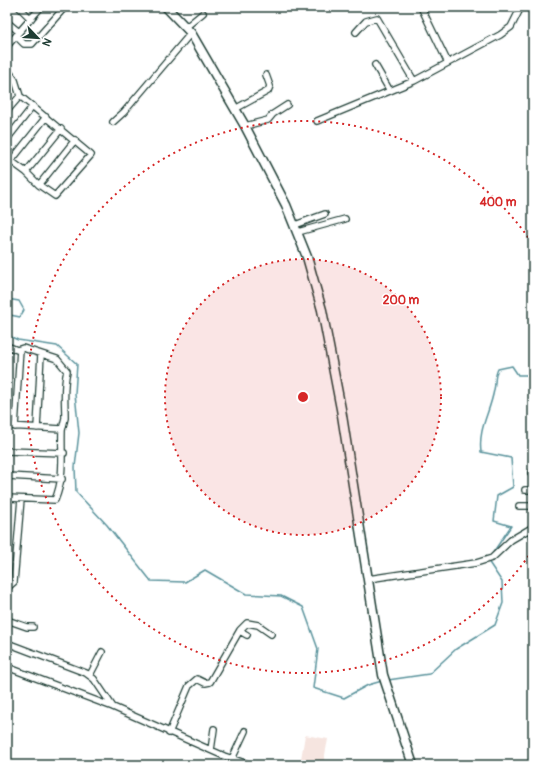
<svg xmlns="http://www.w3.org/2000/svg" width="540" height="772" viewBox="0 0 540 772" font-family="Pangolin,sans-serif">
<style>
.built{fill:#f6e5e0}
.lines{fill:none;stroke-linecap:round;stroke-linejoin:round}
.stream{stroke:#5a939c;stroke-width:1.5}
.street-casing{stroke:#1f3d34;stroke-width:8}
.secondary-casing{stroke:#1f3d34;stroke-width:11}
.street{stroke:#fff;stroke-width:5.5}
.secondary{stroke:#fff;stroke-width:8}
.ring{fill:none;stroke:#d62828;stroke-width:2;stroke-dasharray:2 4}
.centre{fill:#d62828;stroke:#fff;stroke-width:2}
.ring-label{font-size:12px;text-anchor:middle;font-weight:bold;fill:#d62828;stroke:#fff;stroke-width:3;stroke-linejoin:round;paint-order:stroke}
</style>
<rect width="100%" height="100%" fill="#fff"/>
<filter id="ink" filterUnits="userSpaceOnUse"><feTurbulence type="fractalNoise" baseFrequency=".025" numOctaves="2"/><feDisplacementMap in="SourceGraphic" scale="8" xChannelSelector="R" yChannelSelector="G"/><feConvolveMatrix kernelMatrix="1 2 1 2 8 2 1 2 1" color-interpolation-filters="sRGB"/></filter>
<g filter="url(#ink)">
<path class="built" d="M305 735 328 739 323 765H300Z"/>
<g class="lines">
<path class="stream" d="M7 299 19 301 24 310 20 317 10 315 7 320
M7 335 18 340 57 346 77 364 75 394 79 433 75 467 76 492 107 525 151 581 185 582 205 570 246 594 281 596 303 607 318 649 313 688 344 698 368 685 382 681
M492 554 511 526 494 521 497 496 513 487 511 458 481 452C478 428 490 413 494 390 496 382 494 377 498 369L512 366 518 375H533
M388 680 429 674 456 649 495 625 503 603 502 582 488 561"/>
<defs>
<path id="street" d="M19 7 31 19
M421 7 448 63
M7 22 19 32
M186 27 203 13
M356 32 366 21 377 18 414 81
M16 36 24 44H32L65 7
M7 46 41 7
M375 65 390 91
M7 69 15 80 20 96 91 155 55 196 39 185 26 172 7 158
M235 109 268 91 270 86 266 75
M7 111 20 96
M317 121 414 81 500 35 511 27 521 7
M113 122 124 112 191 33
M245 126 268 120 273 114 287 105
M7 139 33 106
M11 161 46 117
M26 172 61 129
M39 185 75 140
M295 225 325 214
M298 232 345 219
M7 346 17 350 23 348 57 359 67 371C63 387 65 401 65 418 64 422 63 426 62 430 61 455 65 476 55 500L7 498
M7 426 62 429
M15 427 20 349
M37 428 41 354
M7 451 64 453
M531 473H533
M7 476 62 479
M525 490H533
M519 506H533
M531 529 533 537
M368 579 476 563 492 558 511 540 533 527
M7 588 14 582 21 499
M7 620 27 627H33
M240 631 247 635
M7 643 86 673 94 679 113 707
M7 667 113 707 224 756 251 765
M90 675 102 652
M169 733 189 686 197 679 205 683 210 682 240 630 247 623 258 625 271 634
M211 750 214 729
M232 759 245 731"/>
<path id="secondary" d="M166 7 191 33 245 126 286 205 307 257 322 310 341 409 383 675 413 765"/>
</defs>
<use href="#street" class="street-casing"/>
<use href="#secondary" class="secondary-casing"/>
<use href="#street" class="street"/>
<use href="#secondary" class="secondary"/>
</g>
</g>
<circle cx="303" cy="397" r="138" fill="#d62828" fill-opacity=".12"/>
<g class="ring">
<circle cx="303" cy="397" r="138"/>
<path d="M532 551A276 276 0 1 1 532 243"/>
</g>
<circle cx="303" cy="397" r="6" class="centre"/>
<g class="ring-label">
<text x="498" y="206">400 m</text>
<text x="401" y="304">200 m</text>
</g>
<rect width="540" height="772" fill="none" stroke="#fff" stroke-width="24"/>
<rect x="12" y="12" width="516" height="748" fill="none" stroke="#1f3d34" stroke-width="1.5" filter="url(#ink)"/>
<g transform="translate(38 38) rotate(115)" stroke="#ffffff" stroke-width="3" paint-order="stroke">
<path d="M0-3L7 15L0 10L-7 15Z" fill="#1f3d34"/>
<text y="-6" font-size="11" font-weight="bold" text-anchor="middle" fill="#1f3d34">N</text>
</g>
</svg>
